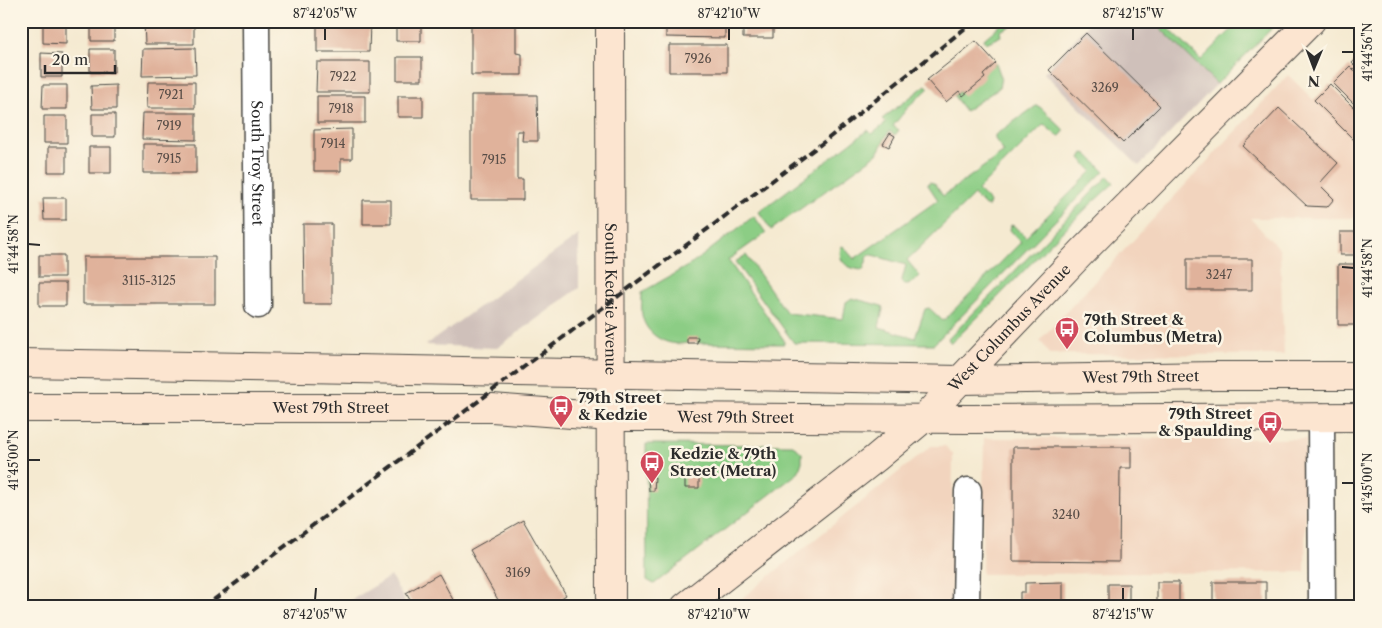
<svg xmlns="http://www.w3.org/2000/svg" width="1382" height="628" viewBox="0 0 1382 628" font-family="'Libre Caslon Text',serif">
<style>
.built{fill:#f2d4be}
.industrial{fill:#cfc0ba}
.green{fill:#8ccd85;stroke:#5c7c58}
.building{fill:#e0b29b}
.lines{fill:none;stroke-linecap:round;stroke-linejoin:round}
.street-casing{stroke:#494844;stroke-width:29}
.secondary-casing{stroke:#494844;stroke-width:30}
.street{stroke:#fff;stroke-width:26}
.secondary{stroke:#fce5d0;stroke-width:28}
.rail{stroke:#2b2b2b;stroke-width:4;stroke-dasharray:8 4;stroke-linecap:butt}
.ticks{fill:none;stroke:#2b2b2b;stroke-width:2}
.labels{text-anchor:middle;stroke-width:5;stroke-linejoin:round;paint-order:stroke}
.number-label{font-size:12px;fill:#584d47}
.street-label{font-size:15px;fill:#2b2b2b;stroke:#fcf5e5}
.poi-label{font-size:15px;font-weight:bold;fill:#2b2b2b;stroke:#fcf5e5;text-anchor:start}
.neatline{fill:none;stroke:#2b2b2b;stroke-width:2}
.ticks-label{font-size:12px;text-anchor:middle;fill:#2b2b2b}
</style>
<rect width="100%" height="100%" fill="#fcf5e5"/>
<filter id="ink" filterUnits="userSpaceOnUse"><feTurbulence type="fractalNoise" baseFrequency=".02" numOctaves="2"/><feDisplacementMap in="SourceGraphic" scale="10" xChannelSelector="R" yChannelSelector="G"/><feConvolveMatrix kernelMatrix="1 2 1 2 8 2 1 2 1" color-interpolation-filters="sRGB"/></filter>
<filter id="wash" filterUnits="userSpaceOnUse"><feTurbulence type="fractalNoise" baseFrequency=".0096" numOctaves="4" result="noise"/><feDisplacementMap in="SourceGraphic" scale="20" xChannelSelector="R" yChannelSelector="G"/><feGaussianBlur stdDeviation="1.12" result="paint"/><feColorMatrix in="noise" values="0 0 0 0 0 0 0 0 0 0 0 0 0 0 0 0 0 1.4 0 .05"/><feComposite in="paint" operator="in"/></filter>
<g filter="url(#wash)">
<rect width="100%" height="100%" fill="#f5ead1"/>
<path class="built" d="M1288 75 1361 146V218H1250L1280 250 1284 355 1050 354 1040 340Z
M984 438 1306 439 1305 572 982 574Z
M931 446H945L953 454 951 607H731Z"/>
<path class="industrial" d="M1091 21H1153L1217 84 1139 166 1044 73Z
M579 235V288L497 348 426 345Z
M391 576 408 607H340Z"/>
<path class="green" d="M1005 21H1021L1000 31 1001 36 986 43 984 39Z
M1153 21H1161L1201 60 1240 21H1279L1217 84Z
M996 63 1001 77 999 88 965 111 954 96Z
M926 85 929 88 909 106 893 126 899 130 895 135 889 131 877 154 771 230 759 212 868 130 872 134 886 123 882 119Z
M1036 106 1040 107 1063 129V133L1060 136 1056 135 1044 124 978 190 990 202 989 206H985L974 195 907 260 919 275 920 276C915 281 910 285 903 284L902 280 906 265 869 254 863 270C849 269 837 263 841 247L843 246 854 259 938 200 928 185 929 182 934 183 943 196 1004 152 995 139V135Z
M1083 153 1087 154 1104 171 934 344 794 343 735 262 746 255 787 313 843 319 846 302 852 298 882 306 883 309 879 327 915 338 925 309 929 308 943 321 1021 242 1010 230 1011 225 1014 226 1026 237 1092 171 1080 158Z
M1108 176 1114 183C1057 233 1007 291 951 343L948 339Z
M754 216 766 233 728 260 784 340V344L697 343 698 337C694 339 690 342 687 343 668 347 646 336 642 315 641 308 642 299 642 292L693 263Z
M646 444 793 445 802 453V462L798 473 654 584 647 580Z"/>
<g id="blocks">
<path class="building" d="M43 21H66V44L43 43Z
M91 21H114V41H91Z
M144 21H194V44H145Z
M396 21H421V41H396Z
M471 21H516V53L522 54V75H471Z
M666 21H725V38L666 37Z
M743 21H773V38H743Z
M317 23H370L369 52H317Z
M1086 33 1160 106 1123 143 1049 70Z
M976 41 996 63 983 75 985 78 963 96 959 91 946 102 927 80Z
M669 45H727V72H669Z
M195 48 196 75 142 76 143 49Z
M90 49H114V72H90Z
M41 53 62 54V77H41Z
M1361 55V72L1352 63Z
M397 57H422V80H397Z
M317 62H370V92H316Z
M1350 66 1361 77V111L1333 83Z
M148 82H195V108H147Z
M1330 84 1361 115V134L1354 140 1314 100Z
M43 85H67V109H42Z
M116 85V109H92L91 86Z
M471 95H537L538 141H522L523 131H517V179H523V200H471Z
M317 96H365V123H317Z
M398 96H423V117H398Z
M1279 108 1338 163 1319 184 1334 199 1327 207 1307 206 1243 146Z
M143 113H196V140L142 139Z
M92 114H115V137H92Z
M44 116H67V143H44Z
M352 129V159H341V171H314V130Z
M890 133 895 136 889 147 883 144Z
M143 144H196V173H143Z
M48 147H66V172H48Z
M89 147H111V173H89Z
M43 198H66V220H44Z
M363 200H391V224H363Z
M303 224H332V304H304Z
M1340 232H1361V255H1340Z
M39 255H64V277H39Z
M83 257H215V304H83Z
M1187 259H1252V290H1187Z
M1338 264H1360L1361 325H1338Z
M39 283H66V306H39Z
M687 337H698L697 343H687Z
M1013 447H1131V468H1120L1119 562 1013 561Z
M685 472 699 473V488H685Z
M648 477H655L654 491H649Z
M523 520 566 595 548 607H502L470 550Z
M439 574 457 607H414L406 593Z
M1063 582V607H1025V604H1020V592H1025V583Z
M1157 582H1179V607H1157Z
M1213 582H1266V607H1213Z
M1108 584H1129V607H1108Z"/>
</g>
</g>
<g filter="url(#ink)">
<use href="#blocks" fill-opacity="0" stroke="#494844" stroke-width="1"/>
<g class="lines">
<defs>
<g id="street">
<path id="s1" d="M256 21 258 305"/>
<path d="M1321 417 1322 607"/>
<path d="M966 607 968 491"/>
</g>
<g id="secondary">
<path id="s2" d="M610 21 611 607"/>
<path id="s3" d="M21 363 961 380 1217 376H1361"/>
<path id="s4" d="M21 408H492L611 417H655L969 419 1361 417"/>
<path id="s5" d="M685 607 876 458 924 418 1083 251 1311 21"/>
</g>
</defs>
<use href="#street" class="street-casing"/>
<use href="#secondary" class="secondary-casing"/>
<use href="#street" class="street"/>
<use href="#secondary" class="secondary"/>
<path class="rail" d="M204 607 825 141 974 21"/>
</g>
</g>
<path class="ticks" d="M325 40V28M729 40V28M1133 40V28M1342 52H1354M28 244 40 245M1342 267 1354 268M28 460H40M1342 483H1354M315 600 316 588M719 600V588M1123 600V588"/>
<defs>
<symbol id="bus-pin" viewBox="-11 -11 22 30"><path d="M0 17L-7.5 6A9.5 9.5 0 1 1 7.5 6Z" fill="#d1495b" stroke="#fcf5e5"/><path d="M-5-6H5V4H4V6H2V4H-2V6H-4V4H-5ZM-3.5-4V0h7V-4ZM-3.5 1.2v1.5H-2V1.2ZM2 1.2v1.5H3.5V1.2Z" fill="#fff"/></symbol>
</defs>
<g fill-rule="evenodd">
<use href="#bus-pin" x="1053" y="315" width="28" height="38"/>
<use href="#bus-pin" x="547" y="393" width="28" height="38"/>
<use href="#bus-pin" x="1256" y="409" width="28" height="38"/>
<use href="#bus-pin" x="638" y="449" width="28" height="38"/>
</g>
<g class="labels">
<g class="number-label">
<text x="698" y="63">7926</text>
<text x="343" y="81">7922</text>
<text x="1105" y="92">3269</text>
<text x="171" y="99">7921</text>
<text x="341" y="113">7918</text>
<text x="169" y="130">7919</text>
<text x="333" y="148">7914</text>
<text x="169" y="163">7915</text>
<text x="494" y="164">7915</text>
<text x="1219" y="279">3247</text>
<text x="149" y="285">3115-3125</text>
<text x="1066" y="519">3240</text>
<text x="518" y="577">3169</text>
</g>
<g class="street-label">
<text dy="5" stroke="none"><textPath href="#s1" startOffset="142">South Troy Street</textPath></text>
<text dy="5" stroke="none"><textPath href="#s2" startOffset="278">South Kedzie Avenue</textPath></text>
<text dy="5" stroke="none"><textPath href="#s5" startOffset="429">West Columbus Avenue</textPath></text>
<text dy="5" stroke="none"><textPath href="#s3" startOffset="1120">West 79th Street</textPath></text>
<text dy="5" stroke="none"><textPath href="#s4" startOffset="310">West 79th Street</textPath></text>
<text dy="5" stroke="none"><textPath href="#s4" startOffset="715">West 79th Street</textPath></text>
</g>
<g class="poi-label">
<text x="1084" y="325">79th Street &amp;<tspan x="1084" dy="17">Columbus (Metra)</tspan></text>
<text x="578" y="403">79th Street<tspan x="578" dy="17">&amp; Kedzie</tspan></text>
<text x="1252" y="419" text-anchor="end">79th Street<tspan x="1252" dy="17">&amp; Spaulding</tspan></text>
<text x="670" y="459">Kedzie &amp; 79th<tspan x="670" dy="17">Street (Metra)</tspan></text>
</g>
</g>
<rect width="1382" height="628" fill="none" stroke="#fcf5e5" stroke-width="55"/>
<g transform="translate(1314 68) rotate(181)" stroke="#fcf5e5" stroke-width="4" paint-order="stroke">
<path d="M0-4L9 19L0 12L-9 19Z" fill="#2b2b2b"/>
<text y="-8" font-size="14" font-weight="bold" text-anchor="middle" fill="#2b2b2b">N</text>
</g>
<path d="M45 65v8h70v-8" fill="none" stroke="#2b2b2b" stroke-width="2.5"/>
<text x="52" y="65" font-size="15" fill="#2b2b2b" stroke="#fcf5e5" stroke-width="4" paint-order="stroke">20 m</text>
<rect x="28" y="28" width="1326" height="572" class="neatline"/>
<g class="ticks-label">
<text x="325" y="18">87°42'05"W</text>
<text x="729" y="18">87°42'10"W</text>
<text x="1133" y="18">87°42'15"W</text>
<text transform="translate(1368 52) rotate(-90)" y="4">41°44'56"N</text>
<text transform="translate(14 244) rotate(-90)" y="4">41°44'58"N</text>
<text transform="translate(1368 268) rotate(-90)" y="4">41°44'58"N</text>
<text transform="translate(14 460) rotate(-90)" y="4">41°45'00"N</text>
<text transform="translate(1368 483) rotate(-90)" y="4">41°45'00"N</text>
<text x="315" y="619">87°42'05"W</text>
<text x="719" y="619">87°42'10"W</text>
<text x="1123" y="619">87°42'15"W</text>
</g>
</svg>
